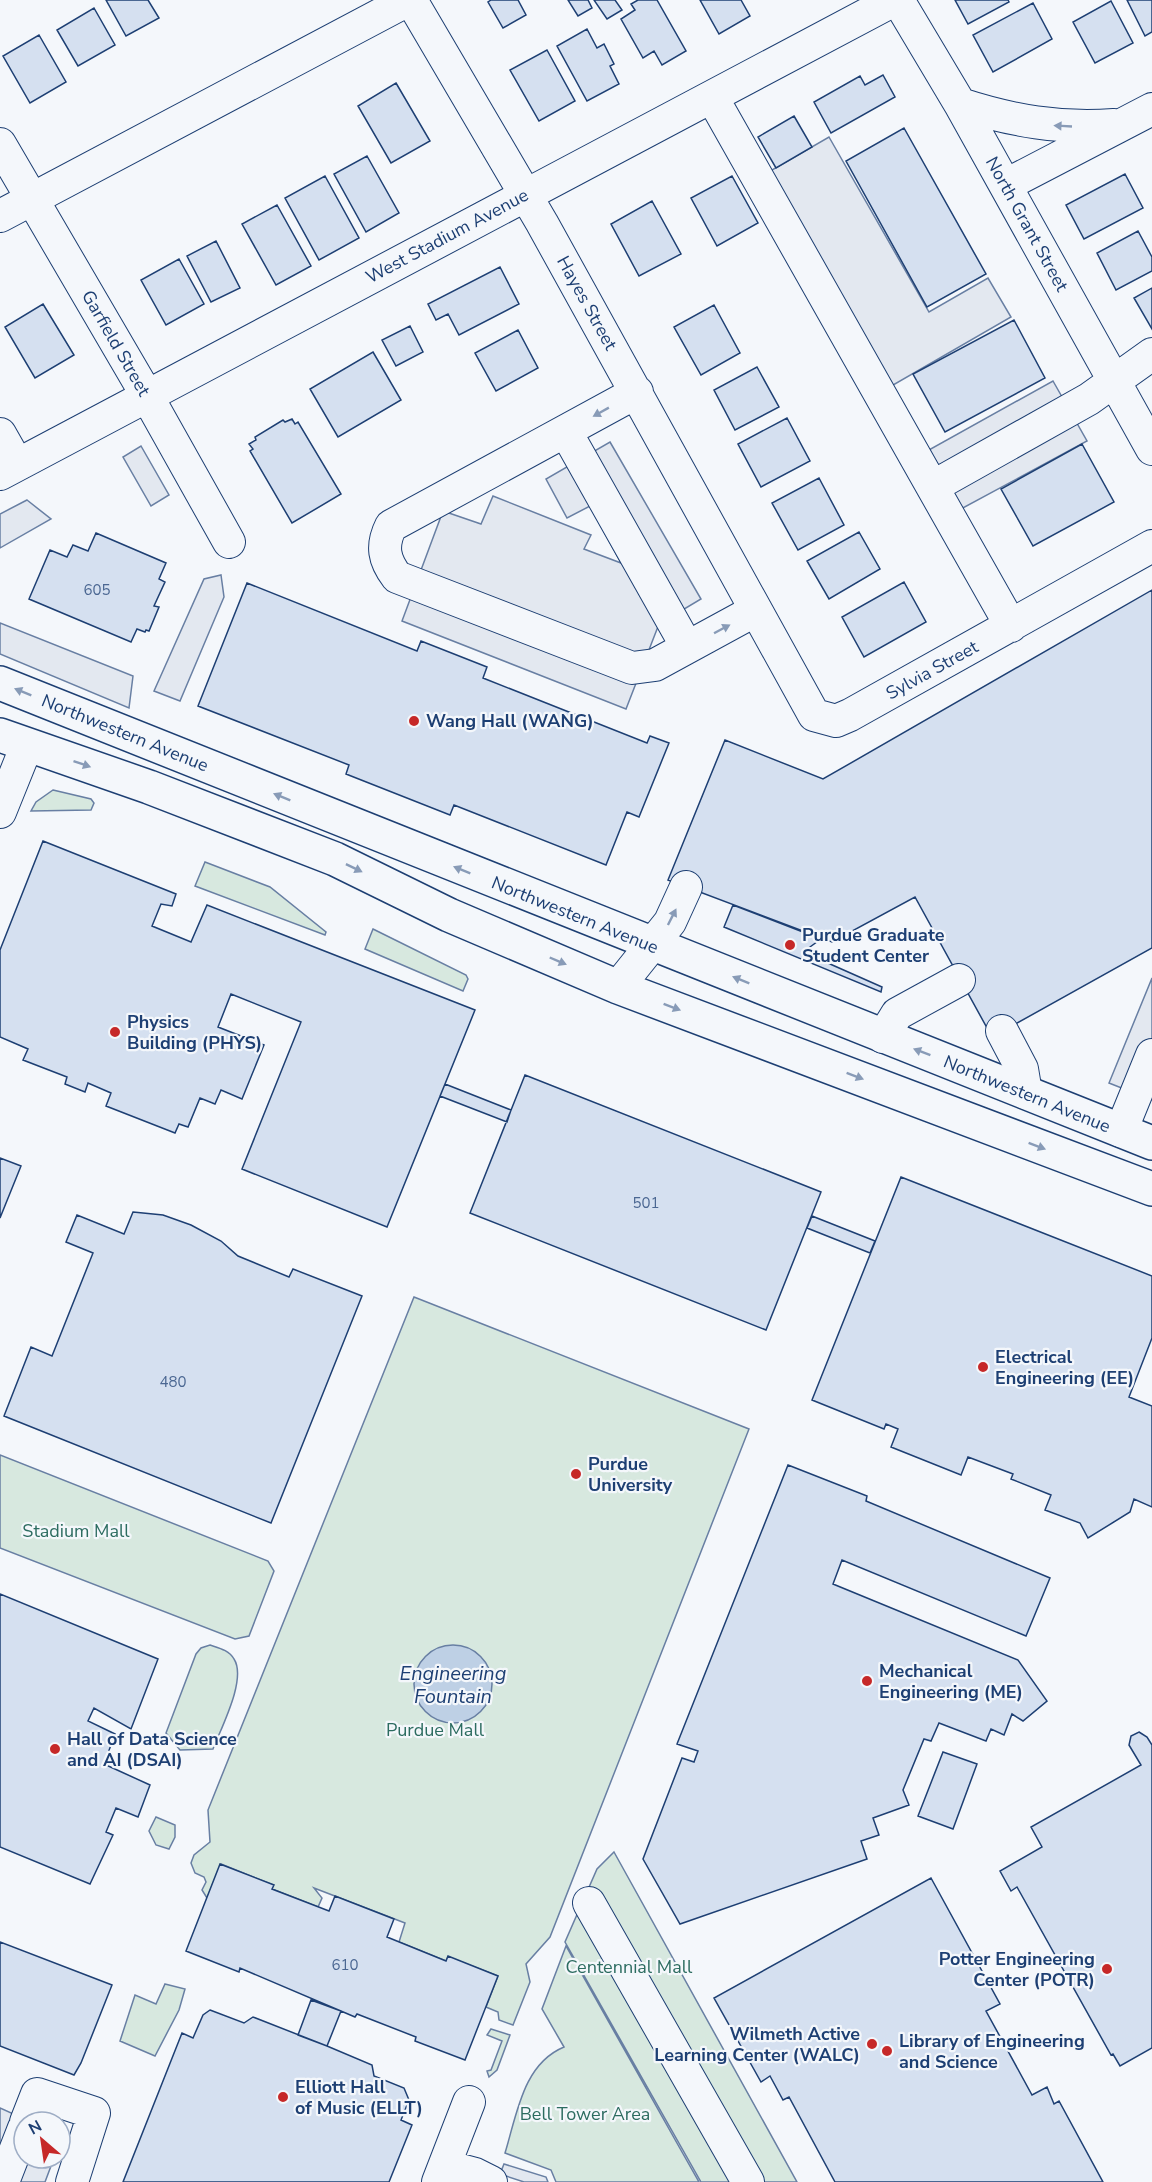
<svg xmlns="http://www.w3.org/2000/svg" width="1152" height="2182" viewBox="0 0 1152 2182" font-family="'Nunito Sans',sans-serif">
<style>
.green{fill:#d7e8df;stroke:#687fa3;stroke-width:1.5}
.parking{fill:#e3e8f0;stroke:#687fa3;stroke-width:1.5}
.water{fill:#bed0e5;stroke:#687fa3;stroke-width:1.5}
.building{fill:#d5e0f0;stroke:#1d3f73;stroke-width:1.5}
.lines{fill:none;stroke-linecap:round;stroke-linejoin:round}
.minor-casing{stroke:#1d3f73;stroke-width:34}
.major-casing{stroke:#1d3f73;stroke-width:36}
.minor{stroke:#f4f7fb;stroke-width:32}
.major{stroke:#f4f7fb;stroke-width:33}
.oneway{fill:#889bb7}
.poi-dot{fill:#c62828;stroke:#f4f7fb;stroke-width:2}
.labels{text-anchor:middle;stroke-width:4.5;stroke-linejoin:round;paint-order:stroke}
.number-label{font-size:15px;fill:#4b6792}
.street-label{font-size:18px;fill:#1d3f73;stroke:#f4f7fb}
.poi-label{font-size:18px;font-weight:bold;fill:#1d3f73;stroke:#f4f7fb;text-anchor:start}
.park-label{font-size:18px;fill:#2c6c60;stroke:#f4f7fb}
.water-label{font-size:20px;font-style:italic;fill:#1d3f73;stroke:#f4f7fb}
</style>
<rect width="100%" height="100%" fill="#f4f7fb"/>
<path class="green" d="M53 790 91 799 94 803 91 810 31 811 36 802Z
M205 862 270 887 326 932 325 935 195 886Z
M373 929 466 975 468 979 463 991 365 949Z
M414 1297 749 1429 550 1937 526 1964 530 1982 513 2025 499 2020 498 2012 486 2007 498 1976 448 1957 446 1961 399 1942 405 1923 314 1888 322 1898 318 1907 272 1889 273 1885 221 1864 207 1898 202 1890 206 1882 204 1877 195 1873 191 1863 194 1855 210 1842 208 1810Z
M0 1455 268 1561 274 1571 249 1636 235 1639 0 1548Z
M210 1645C219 1648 229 1650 234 1659 247 1679 221 1728 213 1749L180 1750 166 1733 196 1654 201 1648Z
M156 1817 175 1825V1837L169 1849 156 1845 149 1831Z
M614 1852 797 2182H701L565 1942 597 1869Z
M566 1946 682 2152 699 2182H556L551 2170 505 2153C517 2114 523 2064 564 2047L542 2009Z
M165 1984 185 1989 179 2010 155 2056 120 2041 135 1995 156 2004Z
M491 2029 510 2035 497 2070 489 2077 487 2071 491 2070 502 2041 487 2035Z"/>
<path class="parking" d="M829 137 929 312 988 278 1011 317 888 388 765 174Z
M1053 381 1087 441 961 509 927 451Z
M610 442 701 599 659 624 626 709 402 621 443 511 481 524 493 496 591 535 584 549 621 563 590 506 567 518 546 479Z
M141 446 169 495 151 506 123 457Z
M27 500 51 519 0 548V514Z
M221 575 224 597 180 701 154 691 204 579Z
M0 623 133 676 129 708 0 654Z
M1152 978V1100L1109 1083Z
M0 2108 31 2122 24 2158H54L45 2182H0Z
M504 2164 546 2177 548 2182H524L500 2174Z"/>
<path class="water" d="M414 1684a39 39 0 1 1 78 0a39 39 0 1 1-78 0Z"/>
<path class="building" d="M106 0H148L159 18 126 36Z
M491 0H518L526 15 503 28 488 2Z
M568 0H588L592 8 578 16Z
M594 0H615L622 10 607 19Z
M638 0H657L686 51 662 65 654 51 643 58 621 19 635 10 631 4Z
M700 0H741L750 16 719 34Z
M955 0H1008L1009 2 968 24Z
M1127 0H1152V32L1145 36Z
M1111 1 1133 43 1095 63 1073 22Z
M1033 3 1052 39 993 72 973 35Z
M94 8 115 45 78 66 57 30Z
M587 29 597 48 604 44 614 64 610 66 619 84 587 101 557 46Z
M39 35 66 82 30 103 3 56Z
M547 50 575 101 539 121 510 70Z
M883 75 895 97 831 133 814 102 860 76 865 85Z
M396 83 430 141 391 163 358 106Z
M794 116 812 147 776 168 758 137Z
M904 128 986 274 927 307 846 161Z
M367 156 399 213 366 232 334 174Z
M1125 174 1143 208 1084 239 1066 205Z
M325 176 359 238 319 260 285 198Z
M732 176 758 223 717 246 691 198Z
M652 201 681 254 639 276 611 224Z
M277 205 311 266 276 285 242 224Z
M1138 231 1152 257V271L1116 290 1097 253Z
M216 241 240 288 211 302 187 256Z
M179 259 204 304 166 325 141 280Z
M500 267 519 304 459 335 448 314 436 320 428 304Z
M1152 288V329L1134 298Z
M43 304 74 355 35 378 5 327Z
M714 305 740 353 701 375 674 327Z
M1014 320 1045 378 945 432 913 374Z
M410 326 423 352 396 366 382 340Z
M518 330 538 368 496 391 475 353Z
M373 352 401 400 338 437 310 389Z
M757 367 779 407 735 430 714 390Z
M787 418 810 461 761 487 738 444Z
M292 419 295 424 298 422 341 494 292 523 250 451 253 449 249 444 256 440 255 437 283 420 285 422Z
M1082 444 1114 502 1033 546 1001 489Z
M819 478 844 525 798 550 772 503Z
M859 532 880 569 829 599 807 561Z
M96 533 166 563 159 579 165 582 154 606 159 607 149 631 146 630 145 632 137 629 131 642 29 599 50 550 67 557 73 545 88 551Z
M904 582 926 622 864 657 842 617Z
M247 583 417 651 421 641 487 667 483 678 647 743 650 736 669 743 639 817 627 812 606 865 454 805 450 815 346 774 349 765 198 706Z
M1152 590V948L992 1037 915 897 832 942 668 880 725 740 823 779Z
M43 841 176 894 172 906 161 904 152 926 191 942 207 905 475 1010 387 1227 242 1169 301 1022 231 994 218 1027 264 1045 242 1099 221 1090 215 1104 200 1098 188 1127 179 1124 175 1133 106 1106 111 1093 88 1083 85 1092 65 1084 67 1077 23 1060 28 1049 0 1037V950Z
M733 905 821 939 803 952 882 987 881 992 724 927Z
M525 1075 821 1192 766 1330 470 1213Z
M445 1084 511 1110 507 1122 440 1096Z
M0 1158 21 1166 0 1218Z
M901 1177 1152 1276V1338L1129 1397 1152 1406V1507L1134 1499 1130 1512 1088 1538 1080 1523 1045 1510 1051 1495 1011 1479 1013 1474 968 1457 961 1475 891 1447 898 1429 886 1424 884 1429 812 1400Z
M133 1212 163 1215 191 1225 221 1241 238 1256 289 1277 293 1269 362 1296 271 1523 4 1416 31 1347 52 1356 93 1253 66 1242 77 1215 124 1234Z
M812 1216 875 1241 870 1253 807 1228Z
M788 1465 867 1496 866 1501 1050 1578 1026 1636 842 1560 833 1584 1018 1660 1047 1701 1023 1721 1012 1714 1004 1735 991 1729 986 1741 939 1723 931 1741 924 1739 903 1790 909 1805 873 1818 879 1835 861 1841 867 1859 680 1924 643 1859 682 1758 694 1762 698 1751 677 1744Z
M0 1594 158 1659 131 1729 94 1708 88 1721 115 1734 104 1764 150 1785 138 1817 116 1808 106 1832 113 1835 90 1884 0 1847Z
M1139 1732 1147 1737 1152 1745V2048L1120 2066 1113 2054 1111 2055 1017 1887 1011 1891 1000 1871 1042 1847 1031 1827 1141 1765 1129 1745 1131 1736Z
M943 1752 977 1764 953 1829 918 1816Z
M220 1864 274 1885 272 1889 329 1911 335 1896 394 1919 387 1937 446 1961 448 1956 498 1976 465 2060 415 2041 416 2037 357 2014 355 2017 240 1968 239 1972 186 1951Z
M931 1878 1000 2004 986 2011 1032 2095 1047 2087 1054 2104 1059 2101 1103 2182H835L789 2097 783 2100 770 2076 761 2082 714 1998Z
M0 1942 112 1985 81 2063 74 2075 0 2046Z
M311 2000 341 2011 327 2046 298 2035Z
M210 2010 244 2023 253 2017 327 2046 372 2065 374 2076 404 2088 409 2100 401 2120 412 2125 389 2182H123L182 2033 193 2038 203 2015Z"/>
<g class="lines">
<defs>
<path id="minor" d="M411 0 542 223 814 715 836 721 850 715 1152 546
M898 0 960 104 1152 449
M712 97 1011 626
M960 104C1012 121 1060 129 1114 125
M0 144 146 394 229 542
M1006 185 1152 109
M0 216 408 0
M637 392 391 526C381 546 384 560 397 577L632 668 655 665 756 610
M566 432 687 647
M0 434 17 464
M0 474 894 0
M934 486 1089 399 1152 354
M0 812 27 745
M618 987 670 922 686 887
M1002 1031 1022 1069 1026 1093
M883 1037 897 1014 959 980
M1121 1131 1152 1055
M589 1903 748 2182
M26 2122 37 2094 94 2113 72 2182
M445 2166 475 2174 491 2182
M3 2182 24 2128
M438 2182 469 2102"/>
<path id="major" d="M0 683 1152 1143
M0 735 149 787 335 859 449 915 618 987 1152 1189"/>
</defs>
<use href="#minor" class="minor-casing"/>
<use href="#major" class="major-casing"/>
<use href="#minor" class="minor"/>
<use href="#major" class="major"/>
</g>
<defs><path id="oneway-solid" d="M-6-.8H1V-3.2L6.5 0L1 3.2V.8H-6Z" transform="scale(1.5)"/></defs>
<g class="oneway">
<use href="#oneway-solid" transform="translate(1063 126) rotate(-177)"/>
<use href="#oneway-solid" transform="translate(601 412) rotate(151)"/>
<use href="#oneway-solid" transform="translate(722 629) rotate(-28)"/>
<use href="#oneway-solid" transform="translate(23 692) rotate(-158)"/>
<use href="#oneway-solid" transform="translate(82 764) rotate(19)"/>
<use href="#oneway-solid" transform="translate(282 797) rotate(-158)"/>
<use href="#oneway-solid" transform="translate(354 868) rotate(26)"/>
<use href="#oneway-solid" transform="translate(462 870) rotate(-158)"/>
<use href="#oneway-solid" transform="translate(672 917) rotate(-63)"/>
<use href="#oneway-solid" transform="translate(558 961) rotate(23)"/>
<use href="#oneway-solid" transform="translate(741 980) rotate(-158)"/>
<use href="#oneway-solid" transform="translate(672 1007) rotate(21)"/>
<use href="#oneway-solid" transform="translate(922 1052) rotate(-159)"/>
<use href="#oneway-solid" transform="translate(855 1076) rotate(21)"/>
<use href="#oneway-solid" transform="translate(1037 1146) rotate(21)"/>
</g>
<g class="poi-dot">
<circle cx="414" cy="721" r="6"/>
<circle cx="790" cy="945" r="6"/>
<circle cx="115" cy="1032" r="6"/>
<circle cx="983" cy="1367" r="6"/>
<circle cx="576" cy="1474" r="6"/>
<circle cx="867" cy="1681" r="6"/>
<circle cx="55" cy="1749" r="6"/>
<circle cx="1107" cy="1969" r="6"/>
<circle cx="872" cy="2044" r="6"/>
<circle cx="887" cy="2051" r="6"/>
<circle cx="283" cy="2097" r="6"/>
</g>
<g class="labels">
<g class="number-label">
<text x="97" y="595">605</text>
<text x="646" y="1208">501</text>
<text x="173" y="1387">480</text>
<text x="345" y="1970">610</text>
</g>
<g class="street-label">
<text transform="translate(1027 224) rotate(61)" y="6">North Grant Street</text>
<text transform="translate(447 236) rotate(-28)" y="6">West Stadium Avenue</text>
<text transform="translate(587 303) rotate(61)" y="6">Hayes Street</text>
<text transform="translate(116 343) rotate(60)" y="6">Garfield Street</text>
<text transform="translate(932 670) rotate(-29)" y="6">Sylvia Street</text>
<text transform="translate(125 733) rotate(22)" y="6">Northwestern Avenue</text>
<text transform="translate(575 915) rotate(22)" y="6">Northwestern Avenue</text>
<text transform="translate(1027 1094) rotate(22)" y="6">Northwestern Avenue</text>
</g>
<g class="poi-label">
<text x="426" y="727">Wang Hall (WANG)</text>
<text x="802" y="941">Purdue Graduate<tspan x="802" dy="21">Student Center</tspan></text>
<text x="127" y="1028">Physics<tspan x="127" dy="21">Building (PHYS)</tspan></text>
<text x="995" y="1363">Electrical<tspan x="995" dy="21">Engineering (EE)</tspan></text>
<text x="588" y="1470">Purdue<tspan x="588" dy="21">University</tspan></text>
<text x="879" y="1677">Mechanical<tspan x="879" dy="21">Engineering (ME)</tspan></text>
<text x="67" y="1745">Hall of Data Science<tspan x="67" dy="21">and AI (DSAI)</tspan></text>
<text x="1095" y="1965" text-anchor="end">Potter Engineering<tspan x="1095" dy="21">Center (POTR)</tspan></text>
<text x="860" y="2040" text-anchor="end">Wilmeth Active<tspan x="860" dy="21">Learning Center (WALC)</tspan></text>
<text x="899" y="2047">Library of Engineering<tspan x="899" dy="21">and Science</tspan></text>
<text x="295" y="2093">Elliott Hall<tspan x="295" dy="21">of Music (ELLT)</tspan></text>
</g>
<g class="park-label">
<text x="76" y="1537">Stadium Mall</text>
<text x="435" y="1736">Purdue Mall</text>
<text x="629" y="1973">Centennial Mall</text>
<text x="585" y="2120">Bell Tower Area</text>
</g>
<g class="water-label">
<text x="453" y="1680">Engineering<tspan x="453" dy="23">Fountain</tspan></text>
</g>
</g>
<g transform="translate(42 2140) rotate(331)"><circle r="28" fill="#f4f7fb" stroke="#9eadc5" stroke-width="1.5"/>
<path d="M0-4.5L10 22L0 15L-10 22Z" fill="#c62828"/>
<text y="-9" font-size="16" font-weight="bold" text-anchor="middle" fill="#1d3f73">N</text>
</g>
</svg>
